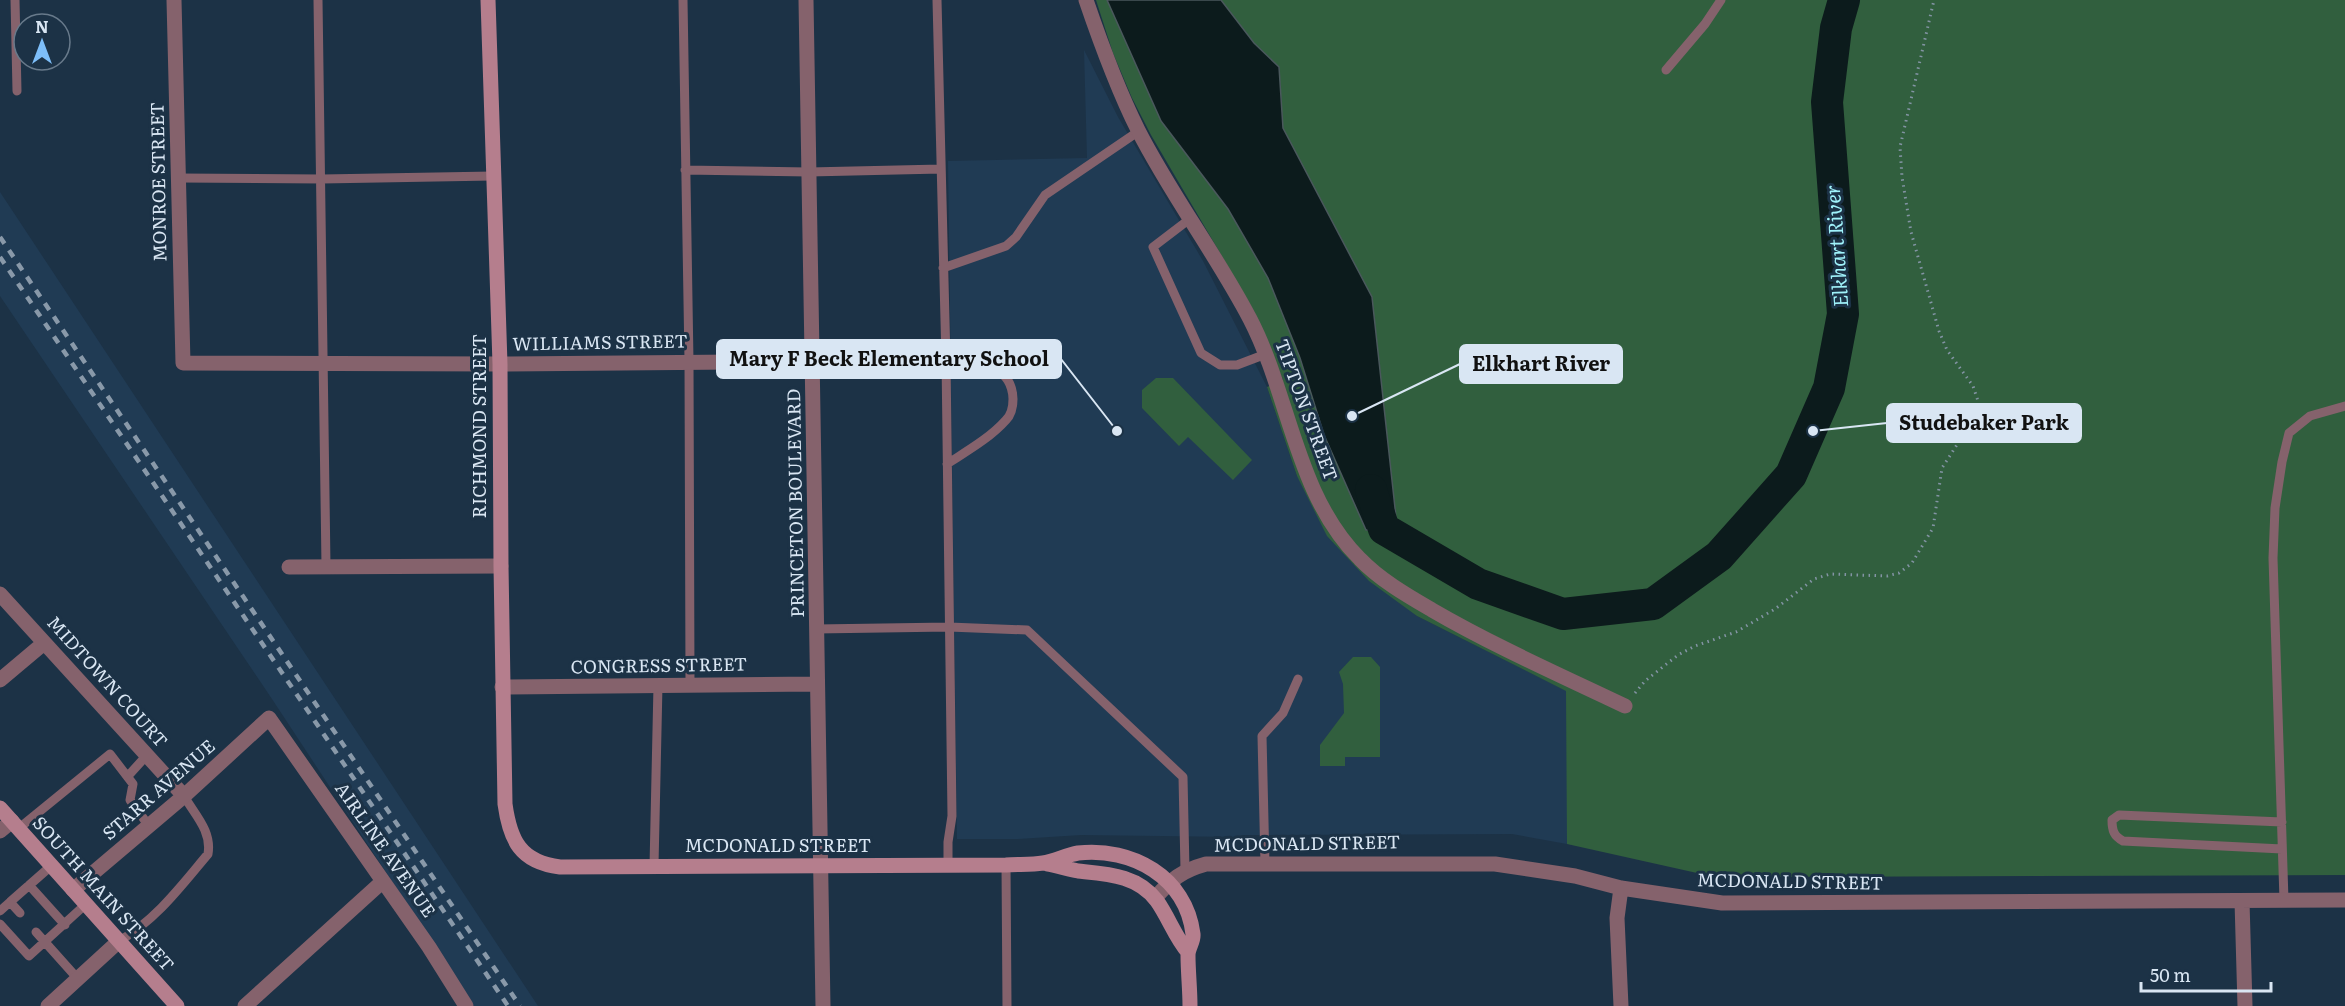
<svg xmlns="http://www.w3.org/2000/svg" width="2345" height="1006" viewBox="0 0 2345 1006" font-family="Literata,serif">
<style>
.built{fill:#203b54}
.green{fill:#315f3e}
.water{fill:#0c1b1c;stroke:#4a585c;stroke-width:1.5}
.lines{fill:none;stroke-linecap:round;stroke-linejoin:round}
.river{stroke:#0c1b1c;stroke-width:32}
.path{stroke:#8394a4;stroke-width:3;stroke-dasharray:1.5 4.5;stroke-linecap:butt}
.lane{stroke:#85626c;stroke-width:9}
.street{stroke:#85626c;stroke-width:15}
.secondary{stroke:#b57e8d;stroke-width:15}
.rail{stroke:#8999a9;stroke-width:4.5;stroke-dasharray:8 8;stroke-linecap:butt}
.labels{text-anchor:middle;stroke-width:6;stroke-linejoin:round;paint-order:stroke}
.street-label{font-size:18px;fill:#d9e6f3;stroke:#1c3246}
.water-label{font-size:20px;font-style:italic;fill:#a0f3fb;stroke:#1c3246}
.leader{fill:none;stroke:#d9e6f3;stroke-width:2}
.callout-dot{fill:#d9e6f3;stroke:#1c3246;stroke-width:2}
.callout{fill:#d9e6f3;stroke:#d9e6f3;stroke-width:2}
.callout-label{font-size:20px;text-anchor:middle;font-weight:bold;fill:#111}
</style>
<rect width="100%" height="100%" fill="#1c3246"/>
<path class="built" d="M1084 50 1118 117 1203 261 1267 387 1297 476 1417 616 1567 691V844L1512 834 1243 835 1239 837 1081 835 1018 839H957L948 161 1087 158Z
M0 192 538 1006H474L272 699 0 296Z"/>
<path class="green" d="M1096 0H2345V875L1765 877 1697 873 1567 844 1566 691 1417 616 1369 581 1327 536 1297 476 1267 387 1283 380 1254 311 1151 135 1132 98 1113 53Z
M1156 378H1173L1252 460 1233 480 1188 437 1179 446 1142 408V390Z
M1353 657H1371L1380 667V757H1345V766H1320V745L1344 713 1343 684 1339 672Z"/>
<path class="water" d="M1107 0H1221L1254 43 1279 67 1283 128 1372 297 1396 517 1384 529 1366 530 1324 435 1300 358 1268 278 1228 209 1161 121Z"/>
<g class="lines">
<path class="river" d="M1371 490 1384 529 1478 584 1563 614 1653 604 1719 556 1791 475 1829 388 1843 314 1827 102 1836 28 1844 0"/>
<path class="path" d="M1635 693 1645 681 1678 655 1695 646 1736 632 1775 609 1814 579 1830 574 1887 576 1899 573 1912 563 1933 528 1942 468 1978 412V401L1973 386 1947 350 1939 331 1911 232 1902 177 1900 147 1934 0"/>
<path class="lane" d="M15 0 17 91
M318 0 326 566
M683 0 689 361 690 684
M937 0 946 360 952 816 948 842V865
M1666 70 1705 24 1721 0
M685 170 809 172 941 169
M179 178 322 179 493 176
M1191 218 1153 247 1201 353 1220 365H1237L1266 354
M943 268 1006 246 1016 237 1045 195 1139 131
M946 360C974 363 1012 362 1013 399 1013 406 1011 415 1006 420 990 438 967 451 947 464
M816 629 949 627 1027 630 1183 777 1185 870
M128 776 147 755
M2282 822 2119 815 2112 820C2112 831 2114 836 2123 841L2282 849
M18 829 110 754 133 784 130 800 149 826
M1265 864 1262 736 1283 713 1298 679
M1006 865 1007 1006
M654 866 658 685
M29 885 65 925
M2284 900 2273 558 2275 508 2282 462 2289 433 2310 416 2345 406
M0 911 10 902
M20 913 10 902 51 866
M0 924 29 956 86 904
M36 932 78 979
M119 941C156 920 181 886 208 854 212 831 195 815 184 796"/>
<path class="street" d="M174 0 183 363 500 364 946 360
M806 0 823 1006
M1086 0C1101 44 1117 88 1138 130 1171 195 1216 254 1250 319 1290 396 1296 496 1360 559 1380 580 1408 596 1432 610 1494 646 1560 675 1625 706
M289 567 501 566
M0 594 184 796
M0 680 44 643
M502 687 817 684
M0 831 12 821
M73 890 184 796 269 718 429 947 466 1006
M1155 898C1172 879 1181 871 1206 864H1495L1575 876 1621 888 1722 903 2345 900
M2242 901 2245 1006
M48 1006 119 941
M245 1006 382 882
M1621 1006 1617 918 1621 888"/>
<path class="secondary" d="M488 0 500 364 501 566 505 804C510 840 520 862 560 867L1006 865C1018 864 1031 865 1043 863 1055 861 1066 855 1078 853 1132 847 1186 877 1193 934 1194 941 1188 948 1188 955 1188 972 1190 989 1190 1006
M0 808 177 1006
M1047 864C1057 866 1068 869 1078 871 1107 874 1138 875 1157 901 1169 918 1175 937 1188 952"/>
<path class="rail" d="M0 237 520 1006
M0 257 508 1006"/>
</g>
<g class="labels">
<g class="street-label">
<text transform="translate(159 182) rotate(-91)" y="6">MONROE STREET</text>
<text transform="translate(600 343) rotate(-1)" y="6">WILLIAMS STREET</text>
<text transform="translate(1306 410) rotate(70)" y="6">TIPTON STREET</text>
<text transform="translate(480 426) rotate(-90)" y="6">RICHMOND STREET</text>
<text transform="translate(796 503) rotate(-91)" y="6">PRINCETON BOULEVARD</text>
<text transform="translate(659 666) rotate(-1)" y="6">CONGRESS STREET</text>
<text transform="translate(107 682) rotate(48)" y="6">MIDTOWN COURT</text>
<text transform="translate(159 790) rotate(-41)" y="6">STARR AVENUE</text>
<text transform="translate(1307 844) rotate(-1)" y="6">MCDONALD STREET</text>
<text x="778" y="852">MCDONALD STREET</text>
<text transform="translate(385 850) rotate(55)" y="6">AIRLINE AVENUE</text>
<text transform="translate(1790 882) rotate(1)" y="6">MCDONALD STREET</text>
<text transform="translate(103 894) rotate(48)" y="6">SOUTH MAIN STREET</text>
</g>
<g class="water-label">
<text transform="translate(1837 246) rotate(-94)" y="7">Elkhart River</text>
</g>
</g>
<path class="leader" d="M1117 431L1061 359M1352 416L1460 364M1813 431L1887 423"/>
<g class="callout-dot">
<circle cx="1117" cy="431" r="6"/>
<circle cx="1352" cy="416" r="6"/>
<circle cx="1813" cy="431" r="6"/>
</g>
<g class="callout">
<rect x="717" y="340" width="344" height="38" rx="6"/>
<rect x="1460" y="345" width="162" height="38" rx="6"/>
<rect x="1887" y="404" width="194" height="38" rx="6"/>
</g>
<g class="callout-label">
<text x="889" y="366">Mary F Beck Elementary School</text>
<text x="1541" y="371">Elkhart River</text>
<text x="1984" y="430">Studebaker Park</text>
</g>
<g transform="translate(42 42)"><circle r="28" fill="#1c3246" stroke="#687a8b" stroke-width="1.5"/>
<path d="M0-4.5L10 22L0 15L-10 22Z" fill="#7dbef9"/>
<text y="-9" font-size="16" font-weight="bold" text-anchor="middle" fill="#d9e6f3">N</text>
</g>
<path d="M2141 982v9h130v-9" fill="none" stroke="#d9e6f3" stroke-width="3"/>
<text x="2150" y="982" font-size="18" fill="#d9e6f3" stroke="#1c3246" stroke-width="4.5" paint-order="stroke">50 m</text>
</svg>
